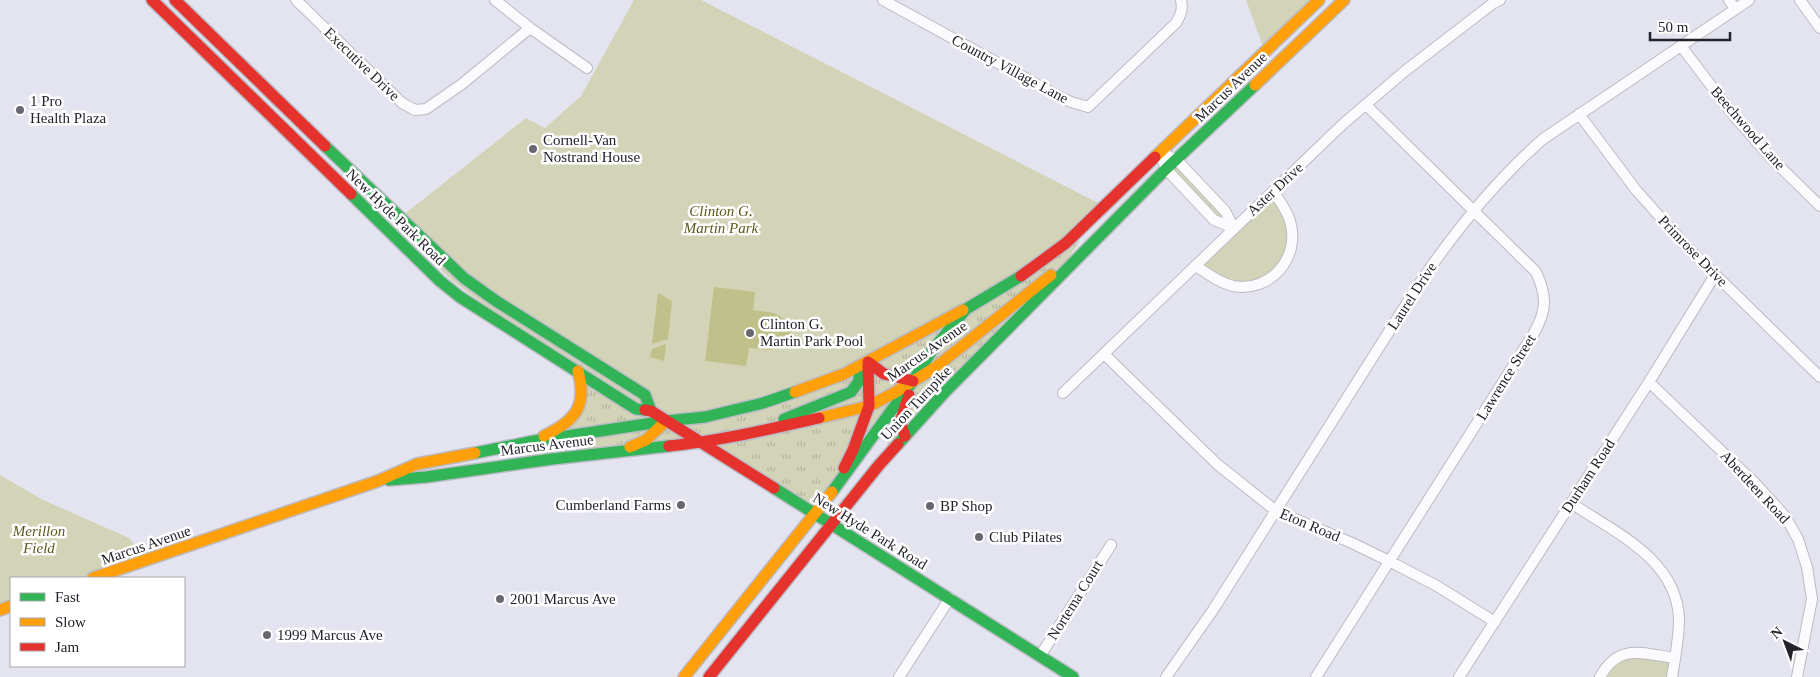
<svg xmlns="http://www.w3.org/2000/svg" width="1820" height="677" viewBox="0 0 1820 677" font-family="Georgia,serif">
<style>
.grass{fill:url(#grass-tufts)}
.green{fill:#d3d3b7}
.water{fill:#c0c08a}
.lines{fill:none;stroke-linecap:round;stroke-linejoin:round}
.street-casing{stroke:#bbbbc5;stroke-width:12}
.fast-casing{stroke:#bbbbc5;stroke-width:14}
.slow-casing{stroke:#bbbbc5;stroke-width:14}
.jam-casing{stroke:#bbbbc5;stroke-width:14}
.street{stroke:#fbfbfd;stroke-width:10}
.fast{stroke:#30b455;stroke-width:11}
.slow{stroke:#ff9f0a;stroke-width:11}
.jam{stroke:#e5322d;stroke-width:11}
.poi-dot{fill:#676771;stroke:#fff;stroke-width:2}
.labels{text-anchor:middle;stroke-width:5;stroke-linejoin:round;paint-order:stroke}
.street-label{font-size:15px;fill:#23232c;stroke:#fff}
.poi-label{font-size:15px;fill:#23232c;stroke:#fff;text-anchor:start}
.park-label{font-size:15px;font-style:italic;fill:#5a591c;stroke:#fff}
</style>
<defs>
<pattern id="grass-tufts" width="24" height="20" patternUnits="userSpaceOnUse" patternTransform="scale(1.25)"><rect width="24" height="20" fill="#d3d3b7"/><path d="M3 7l-1-3M5 7V3M7 7l1-3M15 17l-1-3M17 17v-4M19 17l1-3" fill="none" stroke="#b5b59e"/></pattern>
</defs>
<rect width="100%" height="100%" fill="#e4e4f0"/>
<path class="grass" d="M1176 159 1234 228 1214 220 1166 169Z
M1080 241 1065 263 1022 304 879 465 912 384 814 514 701 443 597 454 562 446 627 427 555 431 574 416 582 384Z"/>
<path class="green" d="M634 0H701L1104 206 1066 243 828 380 666 421 492 310 454 282 392 224 526 118 545 128 581 96Z
M1246 0H1319L1265 52Z
M1273 191 1292 235 1278 272 1242 287 1196 266Z
M0 475 43 500 129 538 147 560 93 578H11V606L0 610Z
M1619 655 1675 658 1672 677H1600Z"/>
<path class="water" d="M714 287 755 292 753 310 774 313 792 323 790 344 770 350 749 348 746 366 705 361Z
M658 293 672 301 668 339 652 344Z
M666 344 664 361 650 357 652 349Z"/>
<g class="lines">
<defs>
<path id="street" d="M296 0 402 103 415 110 426 109 462 84 530 28
M495 0 530 28 587 68
M883 0 1058 96 1071 102 1088 107 1176 23C1181 15 1183 9 1181 0
M1729 0 1735 9
M1800 0 1820 28
M1681 46 1734 116 1773 160 1820 206
M1579 114 1636 190 1685 245 1820 377
M1160 153 1176 159 1225 211 1234 228 1214 220 1166 169Z
M1196 266C1207 273 1219 283 1233 286 1271 293 1301 257 1290 221 1287 210 1279 200 1273 191
M1104 354 1217 464 1276 511 1352 543 1389 561 1437 586 1495 622
M1649 382 1755 483 1785 516 1798 539 1807 567 1812 599 1797 677
M1063 393 1343 124 1405 71 1492 4 1500 0
M1571 503C1614 532 1677 559 1679 619 1679 639 1675 658 1672 677
M1040 656 1111 545
M899 677 950 598
M1166 677 1213 610 1419 284C1455 231 1495 181 1543 139L1749 0
M1316 677 1534 333C1547 310 1547 296 1536 272L1366 105
M1459 677 1649 382 1715 275
M1600 677C1619 642 1643 654 1675 658"/>
<path id="fast" d="M325 146 464 278 496 301 645 395 651 411
M351 194 440 281 460 297 636 409 645 410
M784 419 851 392 859 381V367
M898 444 944 393 1166 169 1255 85
M475 453 534 441 666 421 705 417 763 403 795 392
M389 480 426 477 552 459 669 446
M774 488 1073 677
M832 492 913 381 931 352 966 309 1021 276"/>
<path id="slow" d="M1255 85 1344 0
M1155 157 1319 0
M795 392 844 374 963 310
M819 418 869 406 894 393 936 367 1051 275
M544 436C575 421 588 406 578 371
M630 447 646 440 666 421
M93 578 378 481 417 464 475 453
M0 610 11 606
M684 677 832 492"/>
<path id="jam" d="M152 0 351 194
M175 0 325 146
M1021 276 1066 243 1155 157
M868 362 884 374 913 381
M645 410 651 411 774 488
M905 436 900 422 909 395
M669 446C720 441 770 429 819 418
M844 468 853 450 869 406 868 365
M709 677 879 465 898 444"/>
</defs>
<use href="#street" class="street-casing"/>
<use href="#fast" class="fast-casing"/>
<use href="#slow" class="slow-casing"/>
<use href="#jam" class="jam-casing"/>
<use href="#street" class="street"/>
<use href="#fast" class="fast"/>
<use href="#slow" class="slow"/>
<use href="#jam" class="jam"/>
</g>
<g class="poi-dot">
<circle cx="20" cy="110" r="5"/>
<circle cx="533" cy="149" r="5"/>
<circle cx="750" cy="333" r="5"/>
<circle cx="681" cy="505" r="5"/>
<circle cx="930" cy="506" r="5"/>
<circle cx="979" cy="537" r="5"/>
<circle cx="500" cy="599" r="5"/>
<circle cx="267" cy="635" r="5"/>
</g>
<g class="labels">
<g class="street-label">
<text transform="translate(362 64) rotate(44)" y="5">Executive Drive</text>
<text transform="translate(1010 69) rotate(28)" y="5">Country Village Lane</text>
<text transform="translate(1231 87) rotate(-44)" y="5">Marcus Avenue</text>
<text transform="translate(1748 128) rotate(49)" y="5">Beechwood Lane</text>
<text transform="translate(1275 189) rotate(-43)" y="5">Aster Drive</text>
<text transform="translate(396 217) rotate(44)" y="5">New Hyde Park Road</text>
<text transform="translate(1693 251) rotate(46)" y="5">Primrose Drive</text>
<text transform="translate(1412 296) rotate(-57)" y="5">Laurel Drive</text>
<text transform="translate(927 351) rotate(-35)" y="5">Marcus Avenue</text>
<text transform="translate(1506 377) rotate(-58)" y="5">Lawrence Street</text>
<text transform="translate(916 403) rotate(-47)" y="5">Union Turnpike</text>
<text transform="translate(547 445) rotate(-7)" y="5">Marcus Avenue</text>
<text transform="translate(1588 476) rotate(-57)" y="5">Durham Road</text>
<text transform="translate(1755 487) rotate(47)" y="5">Aberdeen Road</text>
<text transform="translate(1310 525) rotate(23)" y="5">Eton Road</text>
<text transform="translate(870 531) rotate(32)" y="5">New Hyde Park Road</text>
<text transform="translate(146 545) rotate(-19)" y="5">Marcus Avenue</text>
<text transform="translate(1075 600) rotate(-58)" y="5">Nortema Court</text>
</g>
<g class="poi-label">
<text x="30" y="106">1 Pro<tspan x="30" dy="17">Health Plaza</tspan></text>
<text x="543" y="145">Cornell-Van<tspan x="543" dy="17">Nostrand House</tspan></text>
<text x="760" y="329">Clinton G.<tspan x="760" dy="17">Martin Park Pool</tspan></text>
<text x="671" y="510" text-anchor="end">Cumberland Farms</text>
<text x="940" y="511">BP Shop</text>
<text x="989" y="542">Club Pilates</text>
<text x="510" y="604">2001 Marcus Ave</text>
<text x="277" y="640">1999 Marcus Ave</text>
</g>
<g class="park-label">
<text x="721" y="216">Clinton G.<tspan x="721" dy="17">Martin Park</tspan></text>
<text x="39" y="536">Merillon<tspan x="39" dy="17">Field</tspan></text>
</g>
</g>
<rect x="10" y="577" width="175" height="90" fill="#ffffff" stroke="#a7a7ab"/>
<rect x="20" y="593" width="25" height="8" fill="#30b455" stroke="#a7a7ab"/>
<text x="55" y="602" font-size="15" fill="#23232c">Fast</text>
<rect x="20" y="618" width="25" height="8" fill="#ff9f0a" stroke="#a7a7ab"/>
<text x="55" y="627" font-size="15" fill="#23232c">Slow</text>
<rect x="20" y="643" width="25" height="8" fill="#e5322d" stroke="#a7a7ab"/>
<text x="55" y="652" font-size="15" fill="#23232c">Jam</text>
<g transform="translate(1785 642) rotate(318)" stroke="#ffffff" stroke-width="4" paint-order="stroke">
<path d="M0-4L9 19L0 12L-9 19Z" fill="#23232c"/>
<text y="-8" font-size="14" font-weight="bold" text-anchor="middle" fill="#23232c">N</text>
</g>
<path d="M1650 32v8h80v-8" fill="none" stroke="#23232c" stroke-width="2.5"/>
<text x="1658" y="32" font-size="15" fill="#23232c" stroke="#ffffff" stroke-width="4" paint-order="stroke">50 m</text>
</svg>
